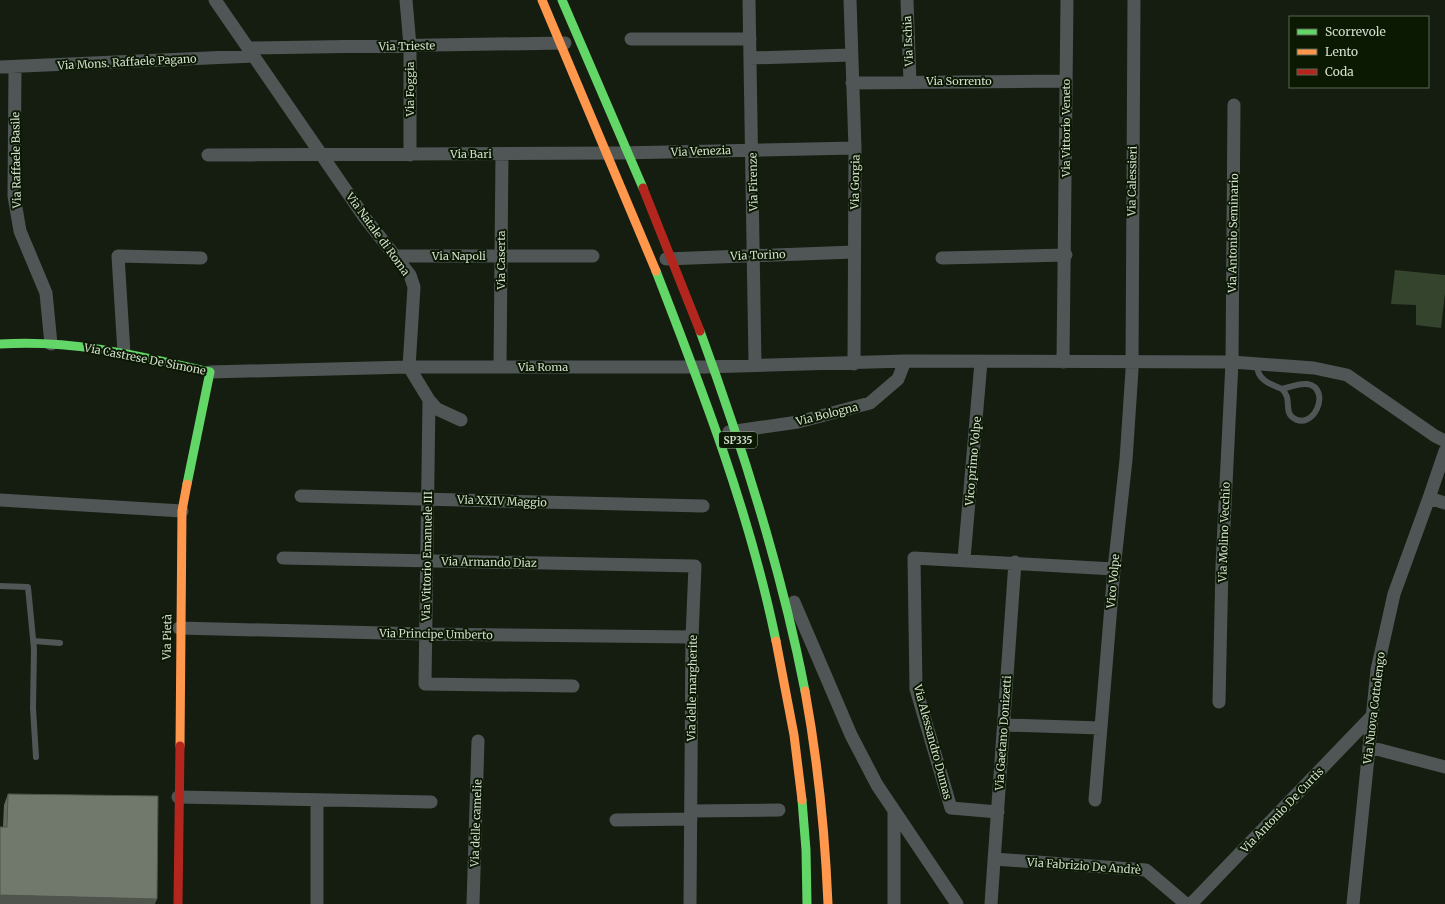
<svg xmlns="http://www.w3.org/2000/svg" width="1445" height="904" viewBox="0 0 1445 904" font-family="Merriweather,serif">
<style>
.green{fill:#35442d}
.lines{fill:none;stroke-linecap:round;stroke-linejoin:round}
.lane{stroke:#505556;stroke-width:6}
.street{stroke:#505556;stroke-width:13}
.fast{stroke:#63d668;stroke-width:9}
.slow{stroke:#ff974d;stroke-width:9}
.jam{stroke:#b3261e;stroke-width:9}
.fast-bridge{stroke:#63d668;stroke-width:9}
.slow-bridge{stroke:#ff974d;stroke-width:9}
.jam-bridge{stroke:#b3261e;stroke-width:9}
.wall{fill:#61685d}
.shaded-wall{fill:#4f554c}
.building{fill:#71796c;stroke:#4f554c}
.labels{text-anchor:middle;stroke-width:4;stroke-linejoin:round;paint-order:stroke}
.shield{fill:#0b1903;stroke:#96a290;stroke-width:1}
.shield-label{font-size:10px;font-weight:bold;fill:#d2ddcd}
.street-label{font-size:11px;fill:#d2ddcd;stroke:#0b1903}
</style>
<rect width="100%" height="100%" fill="#151d10"/>
<path class="green" d="M1395 270 1445 275V293L1441 328 1416 325V305L1391 304Z"/>
<g class="lines">
<path class="lane" d="M1257 363C1256 379 1269 384 1282 389 1284 391 1286 394 1287 397 1289 403 1286 412 1292 417 1313 434 1333 388 1307 384 1299 383 1290 387 1282 389
M0 586 28 587 34 649 33 708 36 757
M34 641 60 643"/>
<path class="street" d="M215 0 365 218 410 275 414 287 409 367
M406 0 410 46V155
M749 0 755 364
M850 0 855 148 854 364
M907 0 910 82
M631 39H750
M249 48 565 43
M750 58 851 55
M0 67 254 56
M15 67 14 196 20 231 46 293 51 344
M852 83 1066 81
M208 155 620 153 855 148
M396 256H593
M942 258 1066 255
M666 259 854 252
M124 353 118 256 201 258
M1063 362 1067 0
M409 367 429 400 425 684 573 686
M500 367 502 154
M210 372 409 367H704L905 361 1232 362 1314 368 1347 375 1435 436 1445 441
M429 400 437 409 461 420
M729 432 798 422 870 403 898 379 905 361
M301 496 703 506
M1429 498 1445 503
M0 500 182 511
M283 558 695 566 692 637 690 904
M964 559 981 362
M794 602 851 735 877 785 957 904
M179 628 425 634 692 637
M1219 702 1222 566 1232 362 1234 105
M1004 725 1101 728
M1369 747 1445 767
M178 797 431 802
M317 800V904
M1095 800 1114 569 1126 460 1132 370 1134 0
M691 811 779 810
M998 812 951 808 916 689 914 558 1114 569
M616 820 691 819
M994 859 1146 870 1186 904
M473 904 478 741
M894 904V811
M991 904 1015 562
M1191 904 1372 716
M1353 904 1377 670 1394 594 1429 498 1445 451"/>
<path class="fast" d="M0 344C72 339 140 356 210 372L187 484"/>
<path class="slow" d="M180 746 182 511 187 484"/>
<path class="jam" d="M178 904 180 746"/>
<path class="fast-bridge" d="M562 0 643 188
M656 271C703 392 750 514 776 641
M700 331C743 448 781 568 805 691
M802 800 806 850 807 904"/>
<path class="slow-bridge" d="M542 0 656 271
M776 641 794 735 802 800
M805 691C818 762 825 832 828 904"/>
<path class="jam-bridge" d="M643 188 700 331"/>
</g>
<path class="wall" d="M8 794 157 899 3 827 4 805Z"/>
<path class="shaded-wall" d="M0 895 157 899 155 904H0Z"/>
<path class="building" d="M8 794 158 796 157 899 0 895V827H7Z"/>
<g class="labels">
<rect class="shield" x="719" y="432" width="38" height="16" rx="3"/>
<g class="shield-label">
<text x="738" y="444">SP335</text>
</g>
<g class="street-label">
<text transform="translate(908 41) rotate(-92)" y="4">Via Ischia</text>
<text transform="translate(407 46) rotate(-1)" y="4">Via Trieste</text>
<text transform="translate(127 62) rotate(-3)" y="4">Via Mons. Raffaele Pagano</text>
<text x="959" y="85">Via Sorrento</text>
<text transform="translate(410 89) rotate(-90)" y="4">Via Foggia</text>
<text transform="translate(1066 128) rotate(-90)" y="4">Via Vittorio Veneto</text>
<text transform="translate(701 151) rotate(-2)" y="4">Via Venezia</text>
<text x="471" y="158">Via Bari</text>
<text transform="translate(16 160) rotate(-91)" y="4">Via Raffaele Basile</text>
<text transform="translate(1132 181) rotate(-89)" y="4">Via Calessieri</text>
<text transform="translate(753 182) rotate(-91)" y="4">Via Firenze</text>
<text transform="translate(855 182) rotate(-89)" y="4">Via Gorgia</text>
<text transform="translate(1233 233) rotate(-89)" y="4">Via Antonio Seminario</text>
<text transform="translate(378 234) rotate(54)" y="4">Via Natale di Roma</text>
<text transform="translate(758 255) rotate(-2)" y="4">Via Torino</text>
<text x="459" y="260">Via Napoli</text>
<text transform="translate(501 260) rotate(-90)" y="4">Via Caserta</text>
<text transform="translate(145 359) rotate(11)" y="4">Via Castrese De Simone</text>
<text x="543" y="371">Via Roma</text>
<text transform="translate(827 414) rotate(-14)" y="4">Via Bologna</text>
<text transform="translate(973 461) rotate(-85)" y="4">Vico primo Volpe</text>
<text transform="translate(502 501) rotate(2)" y="4">Via XXIV Maggio</text>
<text transform="translate(1224 532) rotate(-88)" y="4">Via Molino Vecchio</text>
<text transform="translate(427 556) rotate(-89)" y="4">Via Vittorio Emanuele III</text>
<text transform="translate(489 562) rotate(1)" y="4">Via Armando Diaz</text>
<text transform="translate(1113 581) rotate(-85)" y="4">Vico Volpe</text>
<text transform="translate(436 634) rotate(1)" y="4">Via Principe Umberto</text>
<text transform="translate(167 637) rotate(-89)" y="4">Via Pietà</text>
<text transform="translate(692 688) rotate(-89)" y="4">Via delle margherite</text>
<text transform="translate(1374 708) rotate(-83)" y="4">Via Nuova Cottolengo</text>
<text transform="translate(1003 733) rotate(-86)" y="4">Via Gaetano Donizetti</text>
<text transform="translate(933 742) rotate(75)" y="4">Via Alessandro Dumas</text>
<text transform="translate(1282 810) rotate(-46)" y="4">Via Antonio De Curtis</text>
<text transform="translate(476 823) rotate(-88)" y="4">Via delle camelie</text>
<text transform="translate(1084 866) rotate(4)" y="4">Via Fabrizio De Andrè</text>
</g>
</g>
<rect x="1289" y="16" width="140" height="72" fill="#0b1903" stroke="#5b6754"/>
<rect x="1297" y="29" width="20" height="6" fill="#63d668" stroke="#5b6754"/>
<text x="1325" y="36" font-size="12" fill="#d2ddcd">Scorrevole</text>
<rect x="1297" y="49" width="20" height="6" fill="#ff974d" stroke="#5b6754"/>
<text x="1325" y="56" font-size="12" fill="#d2ddcd">Lento</text>
<rect x="1297" y="69" width="20" height="6" fill="#b3261e" stroke="#5b6754"/>
<text x="1325" y="76" font-size="12" fill="#d2ddcd">Coda</text>
</svg>
